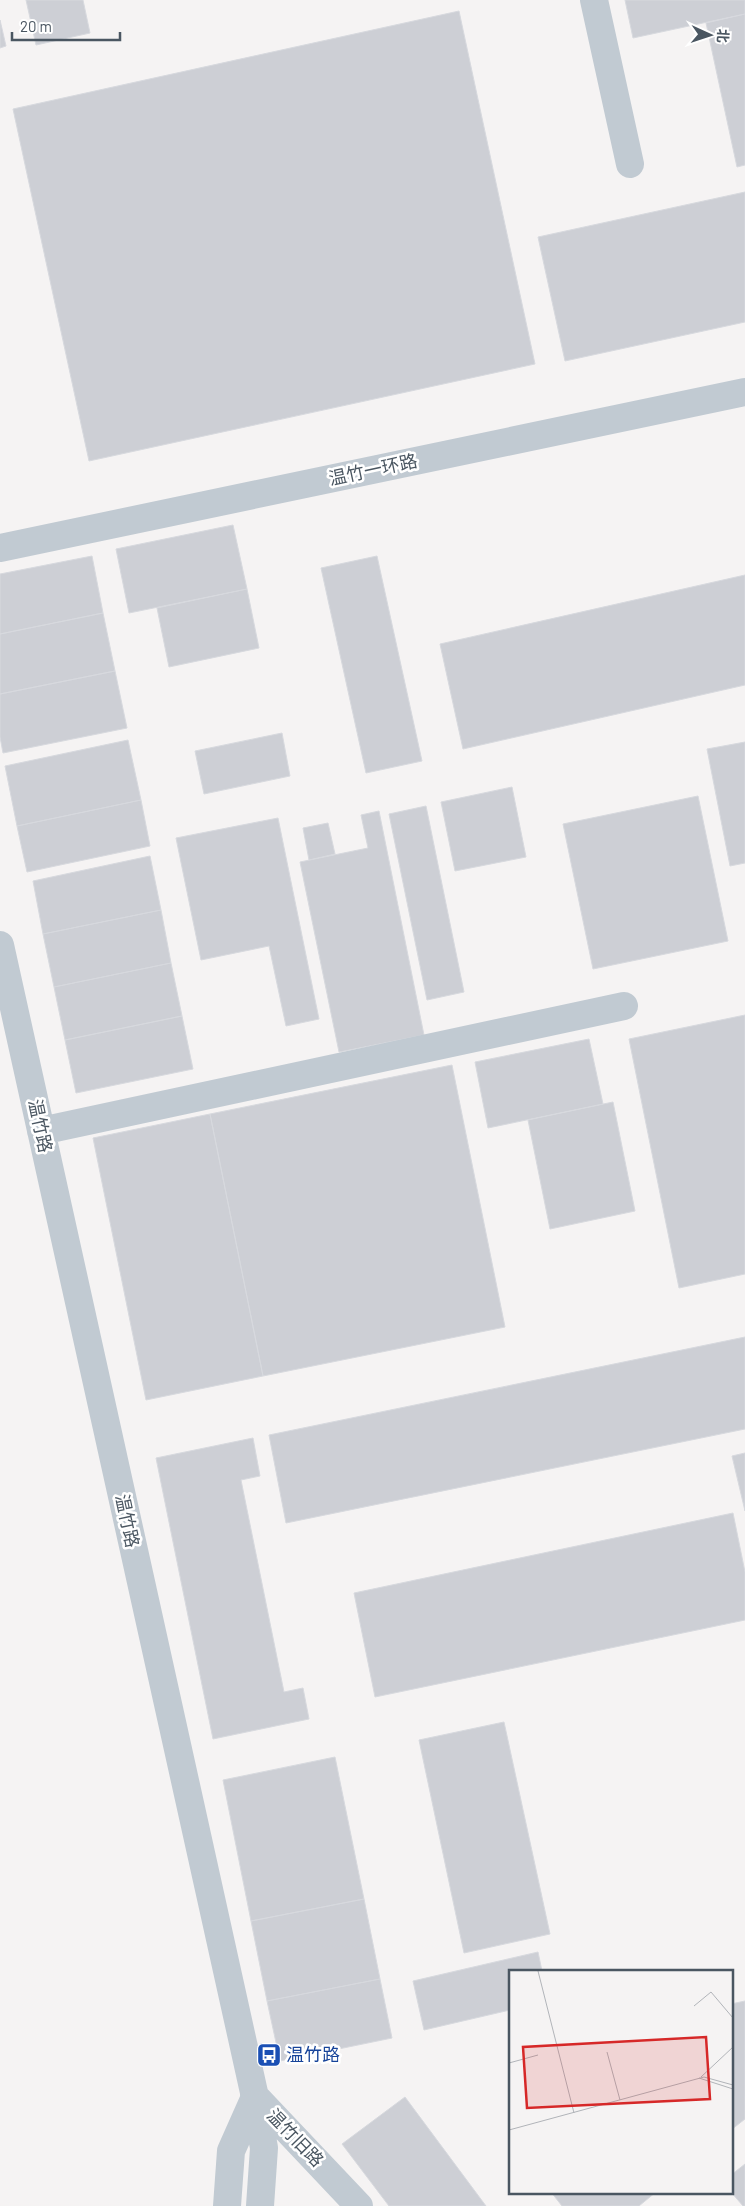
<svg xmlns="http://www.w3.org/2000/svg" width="745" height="2206" viewBox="0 0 745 2206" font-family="Barlow,'Noto Sans SC',sans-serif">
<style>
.building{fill:#cdcfd5;stroke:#d7d9de}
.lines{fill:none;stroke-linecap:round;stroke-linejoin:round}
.minor{stroke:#c1cad2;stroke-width:28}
.labels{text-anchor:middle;stroke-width:5;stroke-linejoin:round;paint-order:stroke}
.street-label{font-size:18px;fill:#4a5661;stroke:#fff}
.transit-label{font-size:18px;fill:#164399;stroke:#fff;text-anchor:start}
.inset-road{fill:none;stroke:#b1b4b9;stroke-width:1}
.view{fill:#d62828;fill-opacity:0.15;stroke:#d62828;stroke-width:2.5}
.inset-edge{fill:none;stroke:#4a5661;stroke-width:2.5}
</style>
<rect width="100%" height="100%" fill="#f5f3f3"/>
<path class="building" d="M26 0H83L90 33 36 45Z
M625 0H745V14L633 38Z
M459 11 535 364 89 461 13 109Z
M745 14V165L737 167 706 23Z
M0 20 6 46 0 48Z
M745 192V322L565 361 538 237Z
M233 525 247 589 129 613 116 549Z
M92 556 103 613 0 634V574Z
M377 556 422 761 366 773 321 568Z
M745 575V685L463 749 440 644Z
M247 589 259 648 169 667 157 608Z
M103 613 115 671 0 694V634Z
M115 671 127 728 3 753 0 737V694Z
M282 733 290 776 204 794 195 751Z
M128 740 141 800 17 826 5 766Z
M745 742V863L730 866 707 749Z
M512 787 526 857 455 871 441 802Z
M698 796 728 941 593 969 563 824Z
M141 800 150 846 27 872 17 826Z
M426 806 464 992 427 1000 389 814Z
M379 811 424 1035 339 1052 300 862 368 848 361 815Z
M278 818 319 1019 286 1026 269 946 201 960 176 838Z
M328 823 335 854 309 860 303 828Z
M150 856 161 910 43 934 33 881Z
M161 910 171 963 54 987 43 934Z
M171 963 182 1016 65 1040 54 987Z
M745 1015V1274L679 1288 629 1039Z
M182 1016 193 1069 76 1093 65 1040Z
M589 1039 603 1104 488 1128 475 1062Z
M452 1065 505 1327 263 1376 210 1114Z
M613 1102 635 1211 550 1229 528 1120Z
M210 1114 263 1376 146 1400 93 1138Z
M745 1337V1429L286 1523 269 1435Z
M253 1438 260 1476 241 1480 284 1692 303 1688 309 1719 213 1739 156 1458Z
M745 1453V1511L732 1456Z
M733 1513 745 1572V1620L375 1697 354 1593Z
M504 1722 550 1934 464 1953 419 1740Z
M335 1757 364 1899 251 1921 223 1780Z
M364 1899 380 1979 267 2001 251 1921Z
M538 1952 542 1971H510V2010L424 2030 413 1981Z
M380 1979 392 2038 280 2061 267 2001Z
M745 2001V2119L731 2130V2004Z
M405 2097 486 2206H389L342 2144Z
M745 2164V2206H743L731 2192V2175Z
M551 2192H656L639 2206H562Z"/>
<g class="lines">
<path class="minor" d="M594 0 630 164
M0 548 745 392
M0 945 255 2097 264 2148 260 2206
M41 1131 624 1006
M254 2095 359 2206
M227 2206 231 2151 255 2097"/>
</g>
<defs>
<symbol id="bus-square" viewBox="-11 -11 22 22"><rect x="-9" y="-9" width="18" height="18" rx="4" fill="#1a4fb4" stroke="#fff"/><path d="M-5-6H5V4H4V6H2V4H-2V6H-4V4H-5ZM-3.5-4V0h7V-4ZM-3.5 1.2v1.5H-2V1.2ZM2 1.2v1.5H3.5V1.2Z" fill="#fff"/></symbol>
</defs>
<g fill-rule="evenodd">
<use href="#bus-square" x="255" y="2041" width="28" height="28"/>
</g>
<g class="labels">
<g class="street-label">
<text transform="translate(373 470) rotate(-12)" y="6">温竹一环路</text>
<text transform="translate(40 1126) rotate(78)" y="6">温竹路</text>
<text transform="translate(127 1521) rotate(78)" y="6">温竹路</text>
<text transform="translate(295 2138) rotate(46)" y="6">温竹旧路</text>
</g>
<g class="transit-label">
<text x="286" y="2061">温竹路</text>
</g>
</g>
<g transform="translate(509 1970)">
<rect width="224" height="224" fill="#f5f3f3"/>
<path class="inset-road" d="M29 1 65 143M185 36 202 22 224 48M98 82 111 130M0 93 29 85M192 107 224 77M190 108 224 119M0 160 195 107 224 115"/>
<path class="view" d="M197 67 201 129 18 138 14 77Z"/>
<rect width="224" height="224" class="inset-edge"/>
</g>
<g transform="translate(710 35) rotate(93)" stroke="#ffffff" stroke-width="4" paint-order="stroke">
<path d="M0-4L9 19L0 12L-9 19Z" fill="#4a5661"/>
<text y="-8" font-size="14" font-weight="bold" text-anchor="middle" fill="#4a5661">北</text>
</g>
<path d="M12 32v8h108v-8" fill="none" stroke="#4a5661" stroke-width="2.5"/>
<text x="20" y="32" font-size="15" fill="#4a5661" stroke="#ffffff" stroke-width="4" paint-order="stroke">20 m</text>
</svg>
